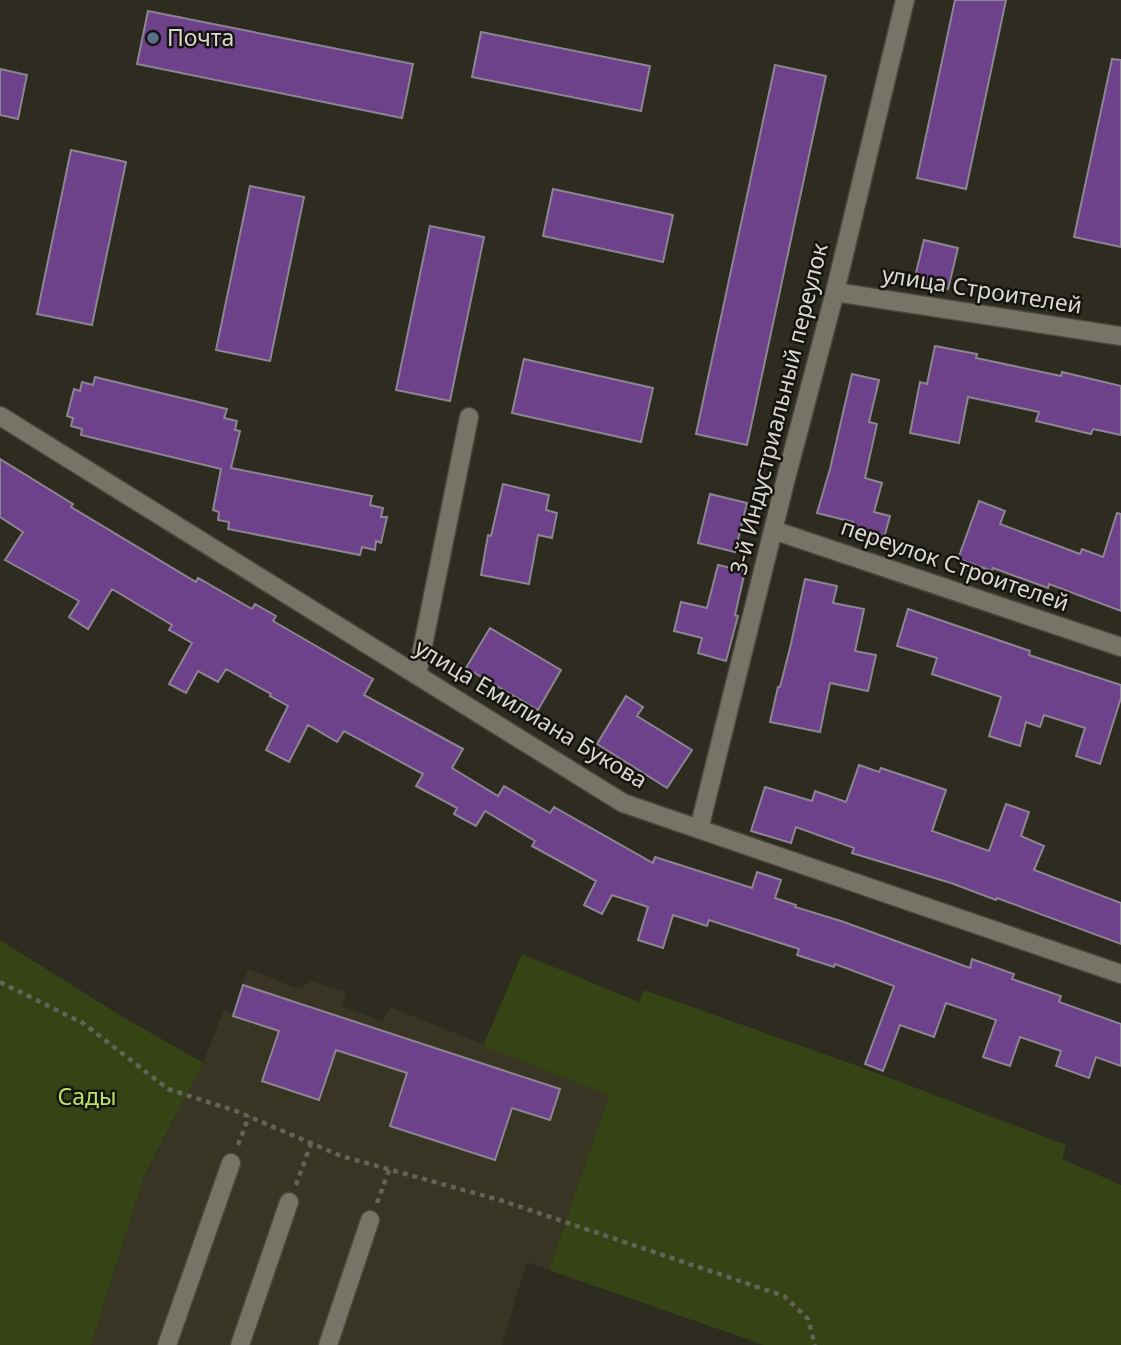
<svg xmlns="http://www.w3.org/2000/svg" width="1121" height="1345" viewBox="0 0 1121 1345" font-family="'Noto Sans',sans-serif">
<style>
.built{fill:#383524}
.green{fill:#354315}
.building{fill:#6e418b;stroke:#8c8592;stroke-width:2}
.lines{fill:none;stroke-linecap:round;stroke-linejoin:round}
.minor-casing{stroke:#49473d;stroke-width:21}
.path{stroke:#656359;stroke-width:4.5;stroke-dasharray:5 5;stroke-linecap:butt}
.minor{stroke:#777467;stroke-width:18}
.service-dot{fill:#5c6f8a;stroke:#15140f;stroke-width:2.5}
.labels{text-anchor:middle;stroke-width:5;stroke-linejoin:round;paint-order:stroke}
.poi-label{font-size:23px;fill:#d9d7d0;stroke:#15140f;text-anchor:start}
.street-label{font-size:23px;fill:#d9d7d0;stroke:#15140f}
.park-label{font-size:23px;fill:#bae269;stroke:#15140f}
</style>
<rect width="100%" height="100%" fill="#2e2c20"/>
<path class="built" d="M248 969 299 989 311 981 346 992 342 1006 383 1022 390 1007 609 1095 549 1270 527 1262 502 1345H91L144 1176 203 1063 224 1010 233 1015Z"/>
<path class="green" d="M0 940 118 1014 203 1063 144 1176 91 1345H0Z
M522 954 639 1002 644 990 858 1066 1066 1145 1062 1159 1121 1185V1345H764L549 1270 609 1095 483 1046Z"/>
<path class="building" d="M955 0H1006L966 189 917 178Z
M148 11 413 64 402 118 137 64Z
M481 32 650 66 641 111 472 77Z
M1112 59 1121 60V247L1074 237Z
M775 65 826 76 747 445 696 434Z
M0 69 27 75 18 119 0 115Z
M71 150 126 162 92 325 37 314Z
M250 186 304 197 270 361 216 350Z
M553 189 673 215 663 262 543 236Z
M430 226 484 237 450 401 396 390Z
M924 240 958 248 948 289 914 281Z
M935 346 977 354 976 358 1061 376 1062 372 1121 386V435L1093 429 1091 434 1036 421 1039 412 968 397 959 443 910 433 920 382 927 384Z
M524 359 653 388 641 442 512 413Z
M852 374 879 380 869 422 877 424 865 478 882 483 874 512 890 516 882 545 849 537 853 522 817 513 830 469Z
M95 377 227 409 224 418 237 421 235 430 240 431 231 468 372 496 370 505 383 508 381 517H387L381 543 376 541 375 550 362 547 360 555 228 529 229 522 218 520 219 512 213 510 221 469 81 435 82 429 71 426 73 418 67 416 74 389 80 391 82 382 93 385Z
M0 459 73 504 71 507 196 582 198 578 252 609 255 604 276 616 273 621 373 679 364 695 463 749 452 768 498 796 504 786 550 813 554 807 653 863 655 857 752 888 757 872 781 880 775 898 796 905 795 907 841 921 970 968 972 959 1014 974 1012 979 1061 996 1059 1002 1121 1024V1066L1096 1057 1089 1078 1056 1066 1061 1051 1020 1037 1010 1066 983 1057 996 1020 946 1003 934 1037 900 1025 883 1071 865 1064 894 986 835 964 834 967 797 955 799 949 709 920 707 926 673 915 663 948 638 940 648 907 612 895 602 914 584 905 596 881 532 846 535 841 485 811 476 826 454 814 457 808 416 786 423 774 344 731 337 742 308 725 289 762 266 750 288 706 270 696 271 694 226 669 218 682 198 671 186 693 169 684 192 643 169 630 172 625 112 589 88 629 69 617 79 601 5 560 23 532 0 517Z
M503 484 549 495 546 510 557 513 552 538 538 535 529 584 481 575 488 535 491 536Z
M710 494 747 503 735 552 698 543Z
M979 501 1005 511 1000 524 1080 554 1082 549 1103 557 1117 513 1121 514V611L1049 584 1048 588 993 568 992 571 958 559Z
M718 565 745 571 735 615 738 616 726 661 698 653 702 638 674 631 681 602 707 608Z
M805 579 837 586 833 603 864 609 855 651 876 655 868 691 830 683 820 732 770 722 778 687H780L791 644Z
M908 609 1030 651 1029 655 1121 685V698L1100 764 1076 756 1085 728 1044 715 1040 727 1026 722 1020 746 989 736 1001 697 932 674 937 658 897 646Z
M490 628 561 670 538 710 466 668Z
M626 696 643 707 637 716 692 750 667 788 597 744Z
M859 765 879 772 881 768 946 790 932 831 989 851 1006 804 1029 812 1021 836 1044 846 1034 870 1121 903V944L997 898 996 900 951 883 852 853 854 848 796 827 791 843 751 831 765 787 812 801 815 791 846 802Z
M243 985 560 1089 550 1120 512 1108 495 1160 390 1126 407 1073 336 1050 319 1100 262 1081 279 1031 233 1016Z"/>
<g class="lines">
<defs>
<path id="minor" d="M835 292 1121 336
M0 416 623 803 1121 974
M773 530 1121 647
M417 675 469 417
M699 829 785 482 835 292 905 0
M167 1345 231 1163
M240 1345 289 1202
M328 1345 370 1220"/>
</defs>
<use href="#minor" class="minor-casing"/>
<path class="path" d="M0 982 83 1023 168 1089 236 1111 341 1156 503 1201 784 1296 808 1319 815 1345
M238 1145 249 1116
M296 1185 311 1143
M377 1203 389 1170"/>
<use href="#minor" class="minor"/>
</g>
<circle class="service-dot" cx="153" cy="38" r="7"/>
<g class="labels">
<g class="poi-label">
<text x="167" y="46">Почта</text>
</g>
<g class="street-label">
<text transform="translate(982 290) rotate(9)" y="8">улица Строителей</text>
<text transform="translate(779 409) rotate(-76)" y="8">3-й Индустриальный переулок</text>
<text transform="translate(955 565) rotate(19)" y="8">переулок Строителей</text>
<text transform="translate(531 714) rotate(31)" y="8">улица Емилиана Букова</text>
</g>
<g class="park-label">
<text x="87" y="1105">Сады</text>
</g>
</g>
</svg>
